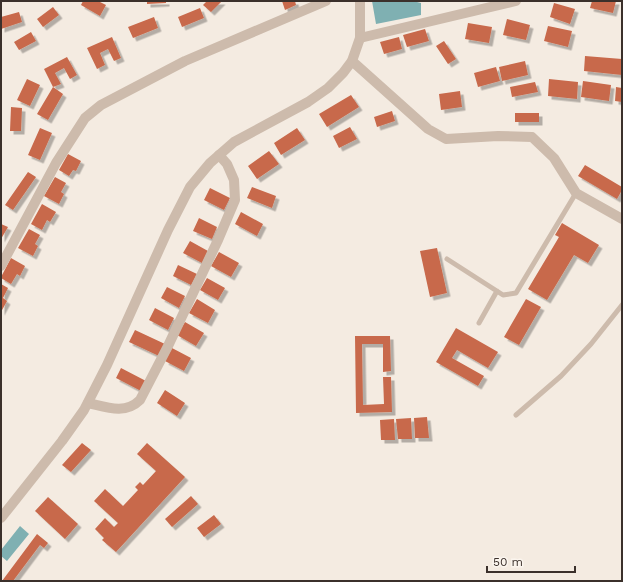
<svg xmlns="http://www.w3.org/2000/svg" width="623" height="582" viewBox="0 0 623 582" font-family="'Work Sans',sans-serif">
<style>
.water{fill:#7fb0b2}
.building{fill:#c8694b;filter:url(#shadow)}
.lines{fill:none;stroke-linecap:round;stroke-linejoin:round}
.service{stroke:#cdbbac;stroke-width:5}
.minor{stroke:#cdbbac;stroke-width:10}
.tertiary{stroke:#cdbbac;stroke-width:10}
</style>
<defs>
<filter id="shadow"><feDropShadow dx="3.5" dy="3.5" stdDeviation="0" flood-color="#0004"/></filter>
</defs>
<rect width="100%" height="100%" fill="#f4ebe1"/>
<path class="water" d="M372 1H413L421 3V15L376 24Z
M20 526 29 534 7 561 1 556V550Z"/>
<path class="building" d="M83 1H98L106 5 100 16 81 5Z
M147 1H166V3L147 4Z
M207 1H222L211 12 203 5Z
M282 1H295L296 5 285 10Z
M592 1H616L613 13 590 8Z
M554 3 575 9 570 24 550 17Z
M53 7 59 15 43 27 37 19Z
M200 8 204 18 182 27 178 17Z
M19 12 22 22 1 29V17Z
M154 17 158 28 133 38 128 27Z
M507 19 530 25 526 40 503 35Z
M468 23 492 27 489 43 465 39Z
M548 26 572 31 568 47 544 41Z
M425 29 429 41 407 47 403 35Z
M31 32 36 41 19 50 14 42Z
M112 37 121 58 114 61 108 49 100 53 105 65 97 69 87 48Z
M399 37 402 49 384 54 380 42Z
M444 41 456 59 448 64 436 46Z
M585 56 622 59V75L584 71Z
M67 57 77 75 70 79 64 68 55 73 61 84 53 87 44 69Z
M525 61 528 75 502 81 499 67Z
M496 67 500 81 478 87 474 73Z
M27 79 40 85 30 106 17 100Z
M549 79 578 82 577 99 548 96Z
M583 81 611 85 609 101 581 97Z
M535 82 538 92 512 97 510 87Z
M53 87 63 94 48 120 37 114Z
M616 87 622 88V102L615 101Z
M460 91 462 107 441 110 439 94Z
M351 95 359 107 327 127 319 114Z
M11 107 22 108 21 131H10Z
M392 111 395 121 377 127 374 117Z
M515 113H539V122H515Z
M350 127 357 139 339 148 333 136Z
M40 128 52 133 40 160 28 155Z
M297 128 305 140 281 155 274 143Z
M269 151 279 164 257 179 248 166Z
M68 154 81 161 76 171 73 170 69 176 59 170Z
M585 165 622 187V190L617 199 578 176Z
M28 172 36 177 13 210 5 205Z
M55 177 66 183 61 192 64 194 59 204 44 196Z
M252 187 276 196 272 208 247 198Z
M210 188 230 198 224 210 204 200Z
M42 204 56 212 50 222 47 220 42 230 31 224Z
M241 212 263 224 257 236 235 224Z
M199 218 217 227 212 239 193 231Z
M562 223 599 245 588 263 574 255 547 300 528 289 559 237 555 235Z
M1 224 8 227 1 239Z
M29 229 40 235 35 244 38 246 33 256 18 248Z
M190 241 208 251 202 263 183 253Z
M437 248 447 293 430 297 420 251Z
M219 252 239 263 231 277 211 266Z
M11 258 25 266 20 276 17 274 11 284 1 278V277Z
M178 265 197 274 191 285 173 276Z
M207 278 225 288 218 300 200 290Z
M1 284 8 288 3 298 7 301 1 312Z
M167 287 185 296 179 308 161 298Z
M197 299 215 310 208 323 189 313Z
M526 299 541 307 519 345 504 337Z
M155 308 174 318 168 330 149 320Z
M185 322 204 333 196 346 177 335Z
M456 328 498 352 488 368 457 350 452 358 484 376 478 386 436 362Z
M135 330 165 344 159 356 129 342Z
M355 336H390L391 371 383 372V344H362L363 405 384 404 383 377H391L392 412 356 413Z
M172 348 191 358 184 371 165 361Z
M121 368 146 381 141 391 116 378Z
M165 390 185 403 177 416 157 403Z
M427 417 429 438H415L414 418Z
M411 418 412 439H398L396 419Z
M394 419 395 440H381L380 420Z
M82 443 91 450 71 472 62 465Z
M147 443 185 477 116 552 102 540 104 538 95 529 105 518 114 527 118 523 94 501 105 489 123 506 138 490 135 487 140 482 143 485 156 471 137 454Z
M191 496 198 504 172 527 165 519Z
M48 497 78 524 65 539 35 511Z
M214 515 221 524 204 537 197 528Z
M37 534 48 543 44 548 40 545 13 581H2Z"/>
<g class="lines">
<path class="service" d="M447 259 503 295 516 293 576 193
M479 323 497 291
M516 415 561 376 591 344 622 305"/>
<path class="minor" d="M360 38 516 1
M352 61 428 129 446 139 498 136 532 137 554 158 576 193 622 219
M1 266 56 163 85 118 101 105 185 61 326 1
M88 403C106 407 125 415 140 400L168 346 218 240 235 200 234 180 227 164 219 155"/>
<path class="tertiary" d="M1 518 62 441 84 410 107 365 168 230 190 187 210 163 234 142 308 102 328 88 343 73 352 61 360 38V1"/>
</g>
<rect width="623" height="582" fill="none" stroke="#3b302b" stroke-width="4"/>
<path d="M487 566v6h88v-6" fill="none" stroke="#3b302b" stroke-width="2"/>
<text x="493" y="566" font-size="12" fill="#3b302b" stroke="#fbf5ee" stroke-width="3" paint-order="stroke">50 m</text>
</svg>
